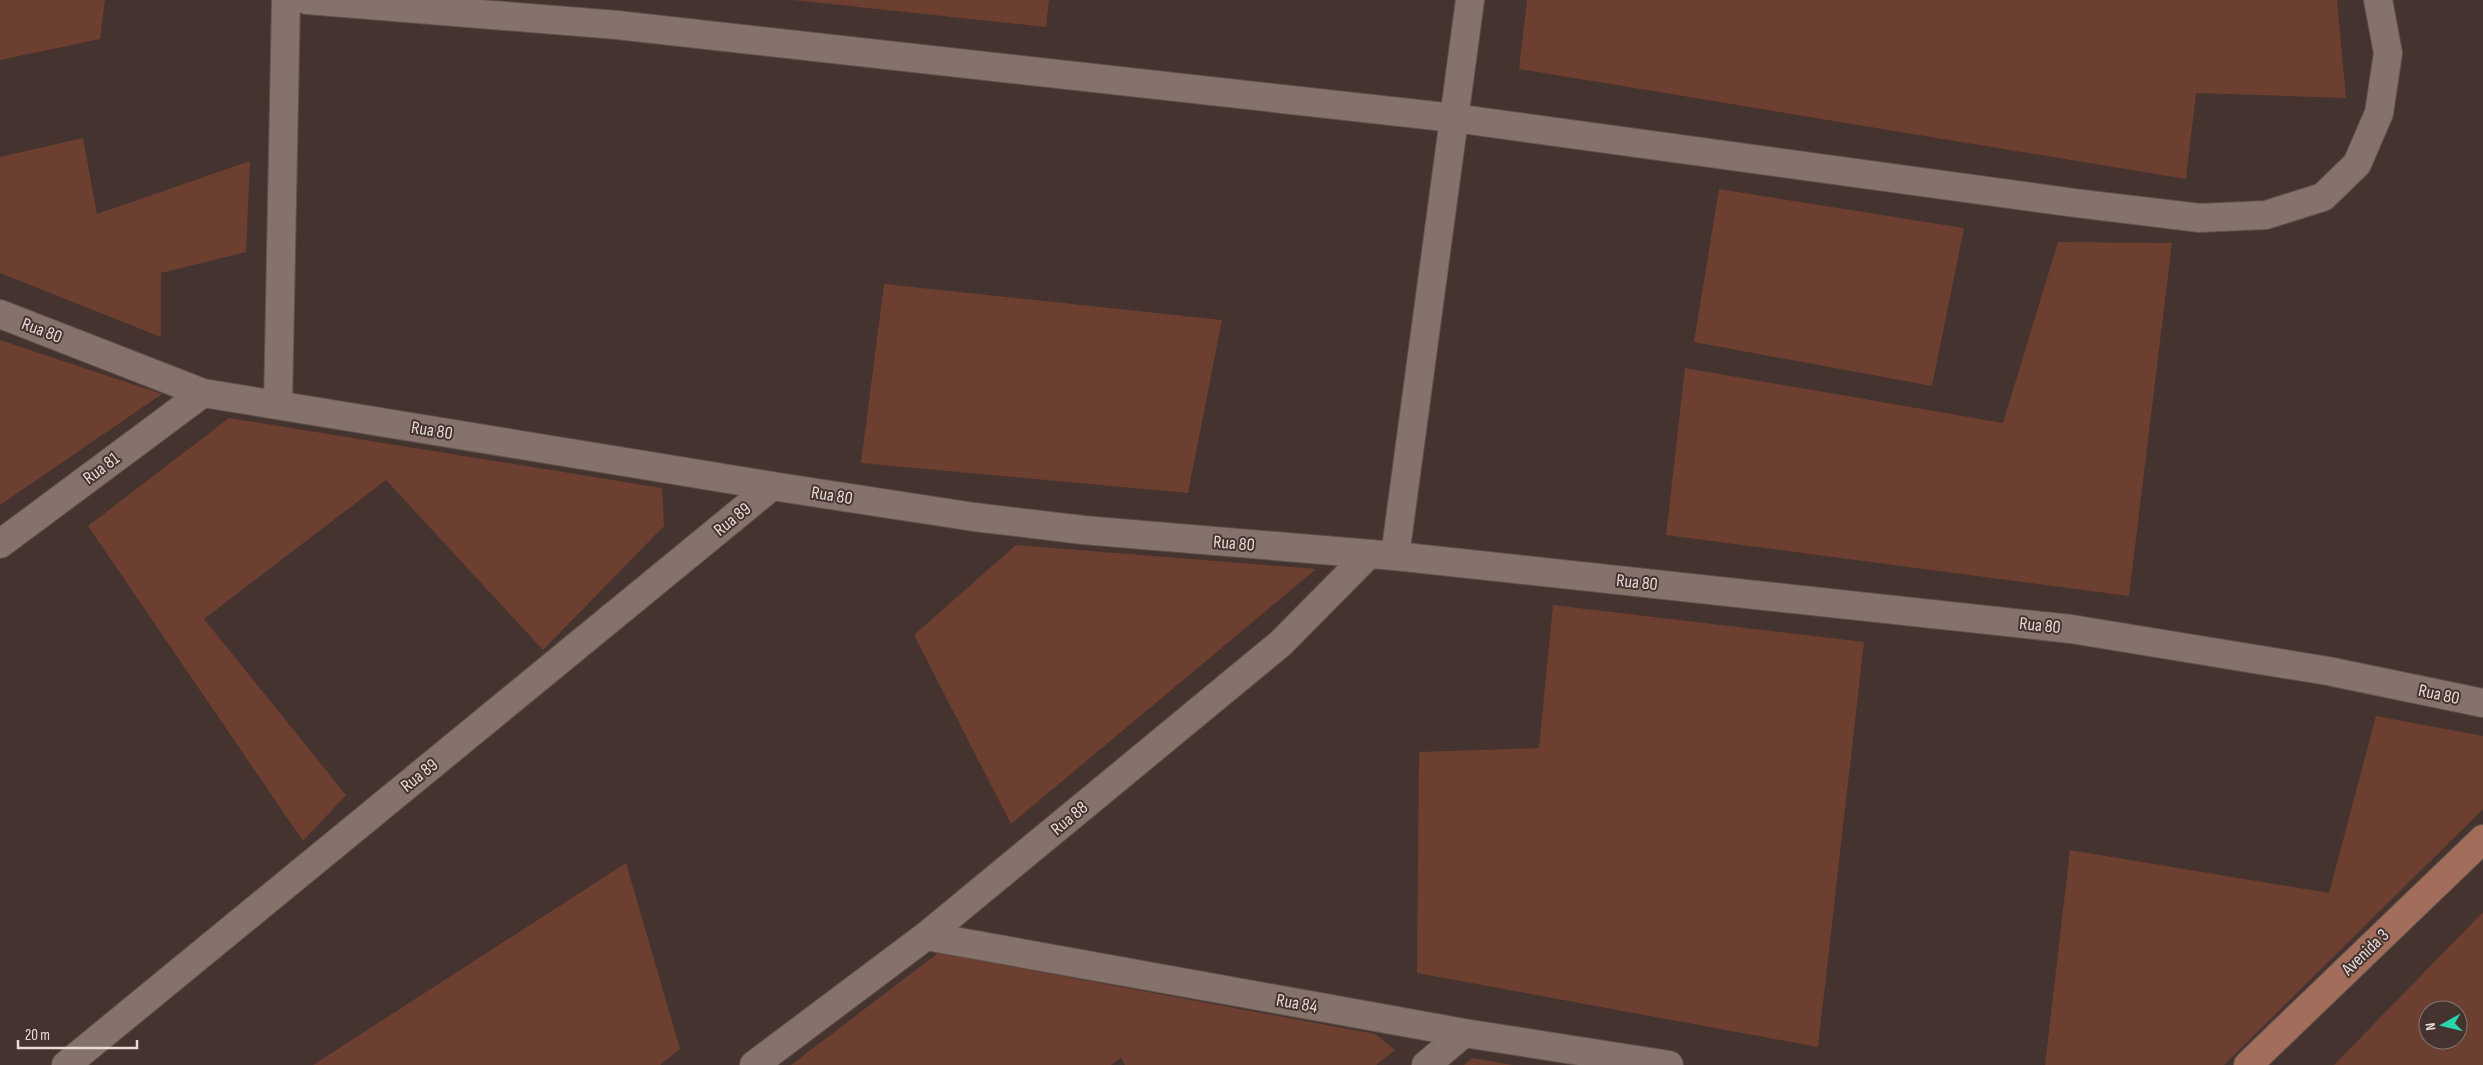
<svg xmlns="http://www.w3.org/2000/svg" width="2483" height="1065" viewBox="0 0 2483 1065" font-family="'Sofia Sans Condensed',sans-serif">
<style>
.green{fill:#6d3f30;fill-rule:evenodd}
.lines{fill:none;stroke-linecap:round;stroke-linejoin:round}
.street-casing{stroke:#5f514c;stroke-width:30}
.secondary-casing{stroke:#5f514c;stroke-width:30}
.street{stroke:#85726b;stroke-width:28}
.secondary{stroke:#a26d5a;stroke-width:28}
.labels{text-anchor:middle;stroke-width:4;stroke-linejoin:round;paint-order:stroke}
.street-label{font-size:18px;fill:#e7dcd8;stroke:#44332e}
</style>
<rect width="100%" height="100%" fill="#44332e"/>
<path class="green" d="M0 0H105L100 39 0 60Z
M793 0H1049L1046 27Z
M1527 0H2337L2346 98 2196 93 2186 179 1519 69Z
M83 138 97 214 250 161 246 252 161 273V337L0 273V157Z
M1719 189 1964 228 1932 386 1694 342Z
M2058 242 2172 243 2129 596 1666 535 1685 368 2003 423Z
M884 284 1222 320 1188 493 861 463Z
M0 340 162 394 0 505Z
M229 418 662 488 664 526 543 650 386 480 204 619 346 795 303 841 88 526Z
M1016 545 1316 569 1011 824 914 635Z
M1553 605 1864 642 1818 1047 1417 973 1419 752 1539 748Z
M2376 716 2483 736V809L2224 1065H2045L2070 850 2329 893Z
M626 863 680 1049 660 1065H313Z
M2483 912V1065H2334ZM2428 1010H2458V1040H2428Z
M938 953 1375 1034 1395 1050 1376 1065H1125L1121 1058 1111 1065H791Z
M1472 1058 1513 1065H1464Z"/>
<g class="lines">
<defs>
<path id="street" d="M307 0 617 25 1454 118 2075 203 2200 218 2266 215 2323 197 2357 164 2379 113 2388 53 2378 0
M0 314 203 393 772 486 974 517 1083 530 1395 556 2071 629 2328 671 2483 703
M278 404 286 0
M0 544 203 393
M1395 556 1470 0
M926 936 1464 1033 1669 1065
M66 1065 772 486
M754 1065 926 936 1281 643 1369 554
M1426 1065 1464 1033"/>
<path id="secondary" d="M2248 1065 2483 839"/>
</defs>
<use href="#street" class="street-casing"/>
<use href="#secondary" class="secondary-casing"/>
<use href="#street" class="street"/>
<use href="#secondary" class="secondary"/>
</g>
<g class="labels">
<g class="street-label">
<text transform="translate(42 330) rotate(21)" y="6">Rua 80</text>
<text transform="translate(432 430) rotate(9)" y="6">Rua 80</text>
<text transform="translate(101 468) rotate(-37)" y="6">Rua 81</text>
<text transform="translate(832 495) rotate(9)" y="6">Rua 80</text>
<text transform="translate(732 519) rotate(-39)" y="6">Rua 89</text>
<text transform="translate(1234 543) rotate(5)" y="6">Rua 80</text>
<text transform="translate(1637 582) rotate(6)" y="6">Rua 80</text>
<text transform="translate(2040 625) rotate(6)" y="6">Rua 80</text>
<text transform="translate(2439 694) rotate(12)" y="6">Rua 80</text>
<text transform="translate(419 775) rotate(-39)" y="6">Rua 89</text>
<text transform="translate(1069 818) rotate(-40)" y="6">Rua 88</text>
<text transform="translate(2365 952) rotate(-44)" y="6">Avenida 3</text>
<text transform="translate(1297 1003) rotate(10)" y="6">Rua 84</text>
</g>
</g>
<g transform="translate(2443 1025) rotate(262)"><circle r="24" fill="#44332e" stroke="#857772"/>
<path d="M0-4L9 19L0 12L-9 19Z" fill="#29d5ad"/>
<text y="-8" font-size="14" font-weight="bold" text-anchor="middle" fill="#e7dcd8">N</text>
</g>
<path d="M18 1040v8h119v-8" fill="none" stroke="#e7dcd8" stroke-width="2.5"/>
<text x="25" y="1040" font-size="15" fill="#e7dcd8" stroke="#44332e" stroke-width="4" paint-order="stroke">20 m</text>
</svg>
